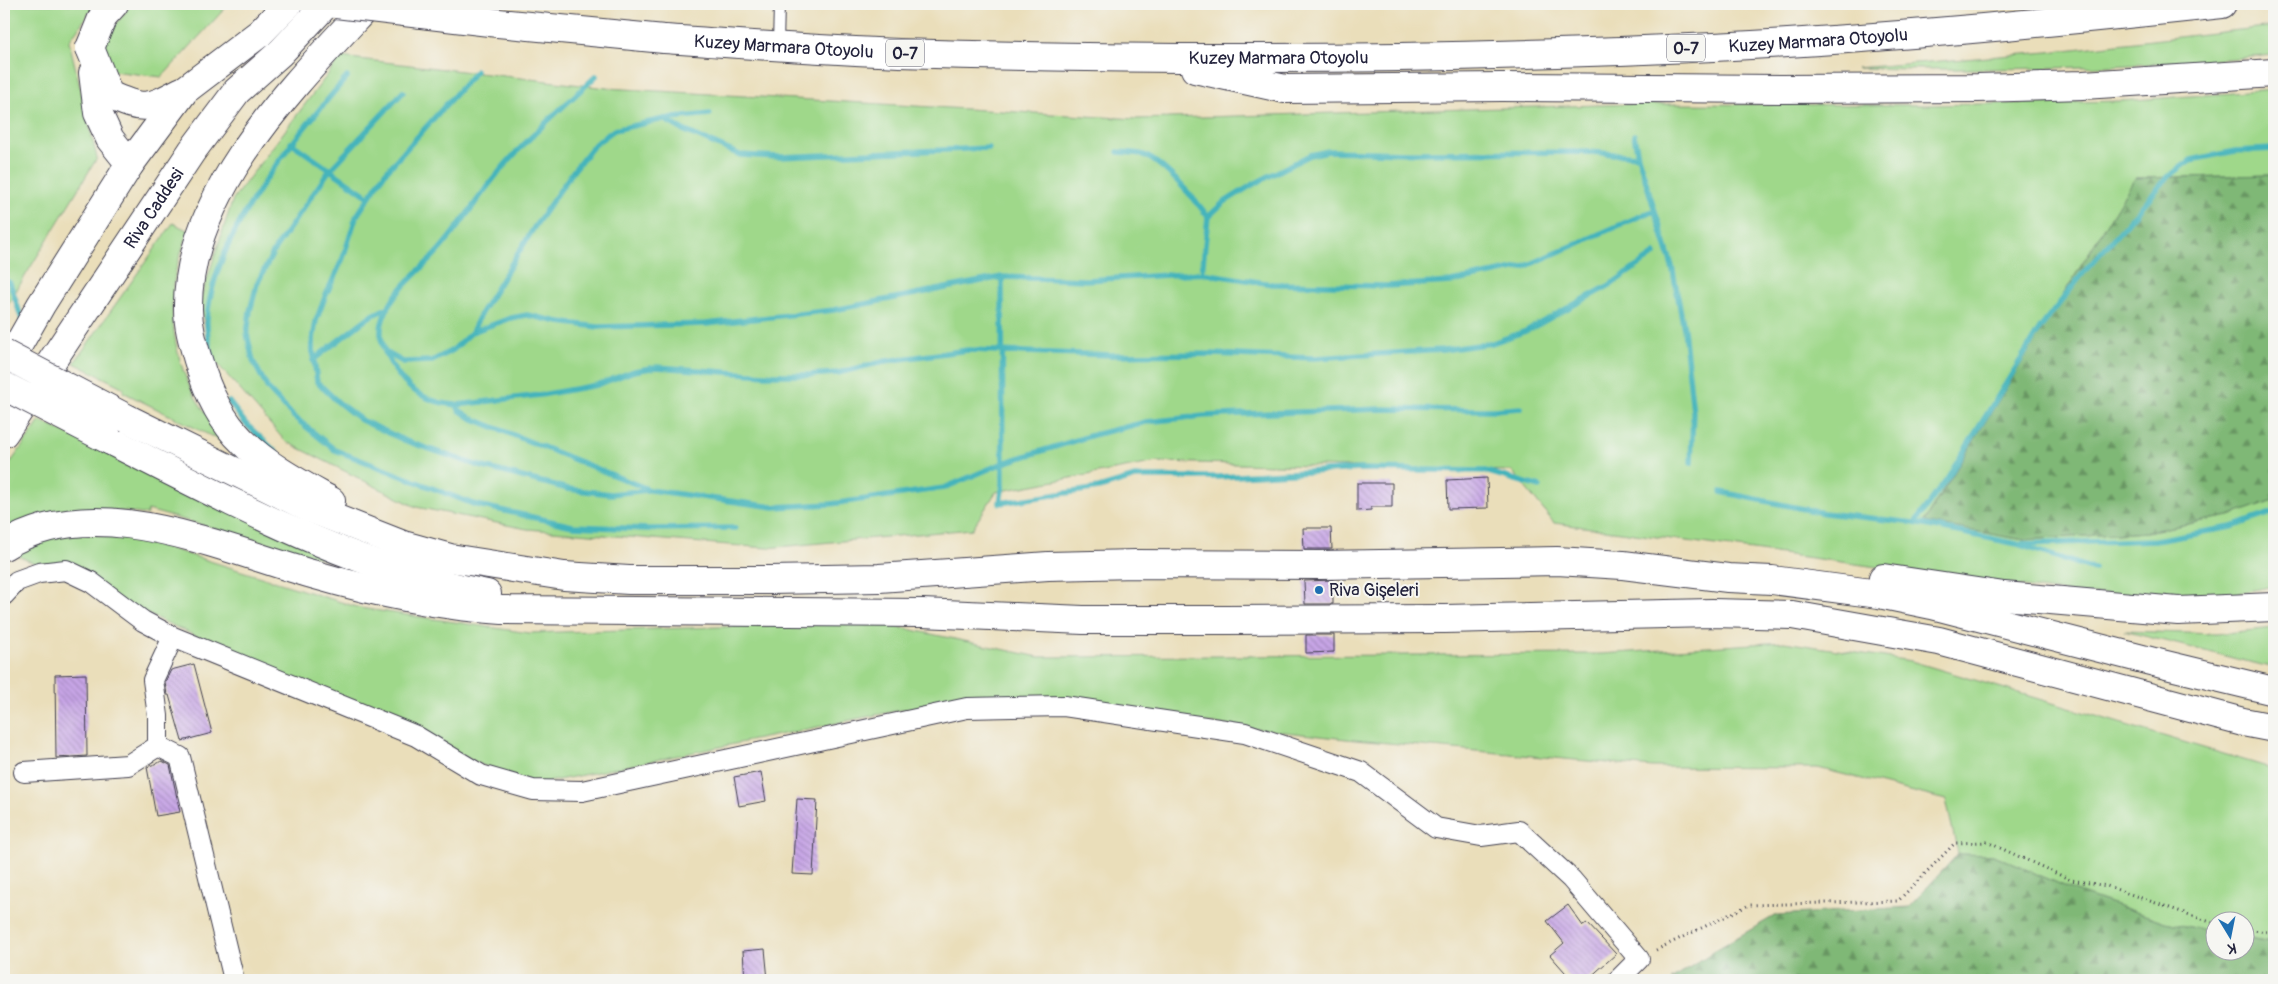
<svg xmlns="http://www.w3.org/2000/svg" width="2278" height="984" viewBox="0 0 2278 984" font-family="Pangolin,sans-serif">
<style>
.grass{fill:#9fd88a;stroke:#607d62}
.forest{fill:url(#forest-firs);stroke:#506d58}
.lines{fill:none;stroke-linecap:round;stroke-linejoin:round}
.stream{stroke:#44b4bb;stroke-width:5.5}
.building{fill:url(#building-back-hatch)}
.service-casing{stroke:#403e4e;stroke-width:12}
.minor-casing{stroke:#403e4e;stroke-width:22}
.secondary-casing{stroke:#403e4e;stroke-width:30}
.primary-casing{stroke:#403e4e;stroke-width:30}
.motorway-casing{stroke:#403e4e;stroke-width:30}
.path{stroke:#403e4e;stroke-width:3;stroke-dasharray:1 4;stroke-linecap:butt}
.service{stroke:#fff;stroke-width:10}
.minor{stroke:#fff;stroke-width:20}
.secondary{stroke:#fff;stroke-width:28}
.primary{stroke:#fff;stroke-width:28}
.motorway{stroke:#fff;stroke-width:28}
.motorway-bridge-casing{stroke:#403e4e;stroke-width:30;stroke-linecap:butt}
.motorway-bridge{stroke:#fff;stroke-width:28}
.poi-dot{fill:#1f6fb2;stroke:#f6f6f2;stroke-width:2}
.labels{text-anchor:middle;stroke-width:4;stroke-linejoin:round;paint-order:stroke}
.shield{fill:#f6f6f2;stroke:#626272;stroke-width:1}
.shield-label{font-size:16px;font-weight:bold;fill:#22223b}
.street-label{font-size:18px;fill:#22223b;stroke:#f6f6f2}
.poi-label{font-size:18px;fill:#22223b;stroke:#f6f6f2;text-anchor:start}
</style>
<defs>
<pattern id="forest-firs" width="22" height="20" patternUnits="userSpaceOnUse" patternTransform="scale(1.25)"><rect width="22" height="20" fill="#7fb876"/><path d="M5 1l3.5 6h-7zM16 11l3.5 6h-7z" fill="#689562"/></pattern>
<pattern id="building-back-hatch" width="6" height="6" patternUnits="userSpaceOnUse" patternTransform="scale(1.25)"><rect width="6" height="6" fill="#c7a5e6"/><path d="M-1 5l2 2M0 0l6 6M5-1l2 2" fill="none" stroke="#a186bc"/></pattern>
</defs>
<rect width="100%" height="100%" fill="#f6f6f2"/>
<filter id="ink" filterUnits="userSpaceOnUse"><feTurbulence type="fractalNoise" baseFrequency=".02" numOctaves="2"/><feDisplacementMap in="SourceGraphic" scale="10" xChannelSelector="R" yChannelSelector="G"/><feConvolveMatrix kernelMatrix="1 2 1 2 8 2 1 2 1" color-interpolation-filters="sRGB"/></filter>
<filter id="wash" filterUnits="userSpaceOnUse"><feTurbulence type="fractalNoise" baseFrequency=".0096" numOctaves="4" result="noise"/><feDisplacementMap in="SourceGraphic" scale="20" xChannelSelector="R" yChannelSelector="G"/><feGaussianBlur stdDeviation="1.12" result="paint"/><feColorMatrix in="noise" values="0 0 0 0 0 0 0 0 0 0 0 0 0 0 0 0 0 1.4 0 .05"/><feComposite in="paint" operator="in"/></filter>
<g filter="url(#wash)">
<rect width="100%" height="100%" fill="#eadeba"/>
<path class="grass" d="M4 4H96L69 41 97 158 4 311Z
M131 4H229L162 77 112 71 103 42Z
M2274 26V55C2135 68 1996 71 1856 68L2048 52Z
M341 57 607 88 1137 119 1636 104 1929 105 2033 103 2121 101 2274 90V175L2135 178 1924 521 2024 540 2146 532 2229 516 2274 500V586L2233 594H2076L1554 523 1512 471 1157 462 996 492 972 529 767 548 527 529 416 507 285 441 214 360 199 304 233 199Z
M173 223 189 231C183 247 176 264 174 282 167 323 180 384 208 415 220 429 235 442 249 455L123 392 124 388 74 363Z
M40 421 360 569 148 510 147 515C98 506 49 507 4 529V472Z
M55 532 136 538 360 608 529 633 875 622 1039 657 1601 654 1784 642 1911 661 2274 769V944L2246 938V922H2216L2215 932 2165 922 2078 892 1993 855 1958 854 1946 800 1818 768 1653 767 1355 740 969 696 529 786 5 550Z
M2274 628V668L2124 631 2216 634Z"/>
<path class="forest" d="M2274 175V500L2229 516 2146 532 2024 540 1924 522 2135 178Z
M1958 854 1993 855 2078 892 2165 922 2215 932 2216 952H2246V938L2274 944V980H1671L1717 949 1776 915 1909 907Z"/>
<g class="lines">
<path class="stream" d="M476 71 385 173 356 217 343 258 325 297 316 321 312 345 317 382 339 403 361 420 406 441 476 465 568 489 611 494 648 490
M596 76C563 107 528 137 499 172 478 197 461 225 439 250 420 272 389 293 382 323 377 342 389 362 399 376 412 394 435 404 457 405L541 395 597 385 634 371 657 367 765 375H808L838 373 886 361 968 350 1111 355 1211 354 1314 358 1443 350 1492 343 1526 331 1610 285 1655 254
M403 92 329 171 275 249 257 284 250 311 247 334 253 361 268 389 293 416 335 450 473 504 573 526 648 529 735 528
M664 119 683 130 740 155 780 157 989 148
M1634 135 1638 156 1672 266 1684 329 1693 412 1691 463
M291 143 369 197
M1118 152C1126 153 1138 152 1146 156 1166 166 1195 199 1208 217
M1202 273 1208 217 1223 203 1252 185 1310 155 1328 151 1410 153 1590 152 1638 156
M1002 277 1003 484 1000 503 1099 488 1135 477H1218L1361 469 1485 471 1540 487
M4 280 10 283 22 320
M472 332 481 313 535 226 574 170 595 144 614 130 664 119 710 114
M385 352 403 362 432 361 453 350 472 332 511 318 527 315 559 322 598 327 706 324 834 310 1002 277 1086 280 1202 273 1272 284 1387 286 1451 282 1524 267 1654 210
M313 360 369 317 387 308
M214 368C211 352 206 335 207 319 214 234 293 139 347 77
M229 402 246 424 277 453
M457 405 459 410 471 418 650 490 774 507 831 504 944 488 1003 463 1093 435 1146 422 1204 416 1242 414 1382 409 1493 410 1521 408
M1721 492 1824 513 1915 523 2017 544 2094 569
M1915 523 1948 477 2041 327 2084 272 2168 177 2191 160 2235 151 2274 149
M2022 544 2155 540 2232 527 2274 512"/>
</g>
<g id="blocks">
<path class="building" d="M1487 478 1488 508 1448 509 1447 480Z
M1357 483H1392V507H1371V510L1357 511Z
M1303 528H1331L1332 549H1304Z
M1333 580V604H1305L1304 581Z
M1306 635H1334V652L1306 653Z
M194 664 212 733 182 741 169 695H167L165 682 171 670Z
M86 674 87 756 56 758 55 675Z
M162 761 170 765 180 812 156 816 147 767Z
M761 772 766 801 739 806 734 777Z
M797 799 817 800 813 875 792 874Z
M1568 905 1583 926 1587 923 1616 954 1587 980H1572L1550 955 1564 943 1547 921Z
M765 949 768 980H745L743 951Z"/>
</g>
</g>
<g filter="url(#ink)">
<use href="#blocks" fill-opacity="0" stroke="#403e4e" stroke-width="1"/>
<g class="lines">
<defs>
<path id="service" d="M778 45 779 4"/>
<path id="minor" d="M4 595 17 581 39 573 66 570 91 582 143 621 173 637 416 736 481 775 533 790 582 791 967 708 1064 706 1245 733 1361 772 1436 828 1481 836 1519 831 1571 879 1639 959 1618 980
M173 637 153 680 158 716V746L180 757 234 980
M24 772 128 765 158 746"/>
<path id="secondary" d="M90 48 103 16 114 4"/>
<g id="primary">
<path d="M90 48 109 95C145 111 148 109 182 91"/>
<path d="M93 73 98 113 110 139 130 164"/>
<path d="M4 370 41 305 130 164 185 90 260 33 288 4"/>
<path id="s1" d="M4 433 192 151 237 91 280 53 326 4"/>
</g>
<g id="motorway">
<path id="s2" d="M664 39C742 44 821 50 899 53 1171 61 1443 60 1714 47 1884 39 2054 22 2222 4"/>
<path d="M1195 69 1285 89 1502 87 1780 89 1978 88 2083 85 2274 73"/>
<path d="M128 419 309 508 403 545 450 558 564 576 629 580H770L879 578 1048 566 1136 564 1320 565 1557 561 1623 565 1728 578 1772 580 1879 594 1932 605 2162 664 2274 691"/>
<path d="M109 440C230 501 352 569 487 594"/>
<path d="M331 501C301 484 268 467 243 442 220 420 207 391 198 360 193 343 188 327 188 309 186 192 296 83 369 4"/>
<path d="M4 546C94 489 220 548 312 574 374 592 437 606 502 610L922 613 1083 620H1224L1445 619 1712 613 1792 615 1939 641 2243 722 2274 728"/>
<path d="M1883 578 2004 596 2178 611 2274 607"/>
</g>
</defs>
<use href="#service" class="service-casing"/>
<use href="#minor" class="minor-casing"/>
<use href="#secondary" class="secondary-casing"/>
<use href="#primary" class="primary-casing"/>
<use href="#motorway" class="motorway-casing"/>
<path class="path" d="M2246 929 2274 933
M1656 950 1749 905 1898 901 1955 843 1987 842 2071 880 2107 886 2216 924"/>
<use href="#service" class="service"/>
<use href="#minor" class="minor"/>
<use href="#secondary" class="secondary"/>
<use href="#primary" class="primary"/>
<use href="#motorway" class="motorway"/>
<defs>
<path id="motorway-bridge" d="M336 4 498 23 664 39
M4 354 128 419
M4 386 109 440"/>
</defs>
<use href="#motorway-bridge" class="motorway-bridge-casing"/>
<use href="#motorway-bridge" class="motorway-bridge"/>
</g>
</g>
<circle class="poi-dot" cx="1319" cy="590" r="5"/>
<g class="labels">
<g class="shield">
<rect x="1667" y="34.5" width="38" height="27" rx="4"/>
<rect x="886" y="39.5" width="38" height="27" rx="4"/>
</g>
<g class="shield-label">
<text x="1686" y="54">O-7</text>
<text x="905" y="59">O-7</text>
</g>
<g class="street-label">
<text dy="6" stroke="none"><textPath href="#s2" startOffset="1155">Kuzey Marmara Otoyolu</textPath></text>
<text dy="6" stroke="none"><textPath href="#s2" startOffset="120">Kuzey Marmara Otoyolu</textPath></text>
<text dy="6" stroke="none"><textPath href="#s2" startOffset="615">Kuzey Marmara Otoyolu</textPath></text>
<text dy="6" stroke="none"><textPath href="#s1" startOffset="270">Riva Caddesi</textPath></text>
</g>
<g class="poi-label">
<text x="1329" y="596">Riva Gişeleri</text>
</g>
</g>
<rect width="2278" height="984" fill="none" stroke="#f6f6f2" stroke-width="20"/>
<g transform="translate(2230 936) rotate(170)"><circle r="24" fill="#f6f6f2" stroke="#a1a1a9"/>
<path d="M0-4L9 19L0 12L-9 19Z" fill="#1f6fb2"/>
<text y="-8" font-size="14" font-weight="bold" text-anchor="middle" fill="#22223b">K</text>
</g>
</svg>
